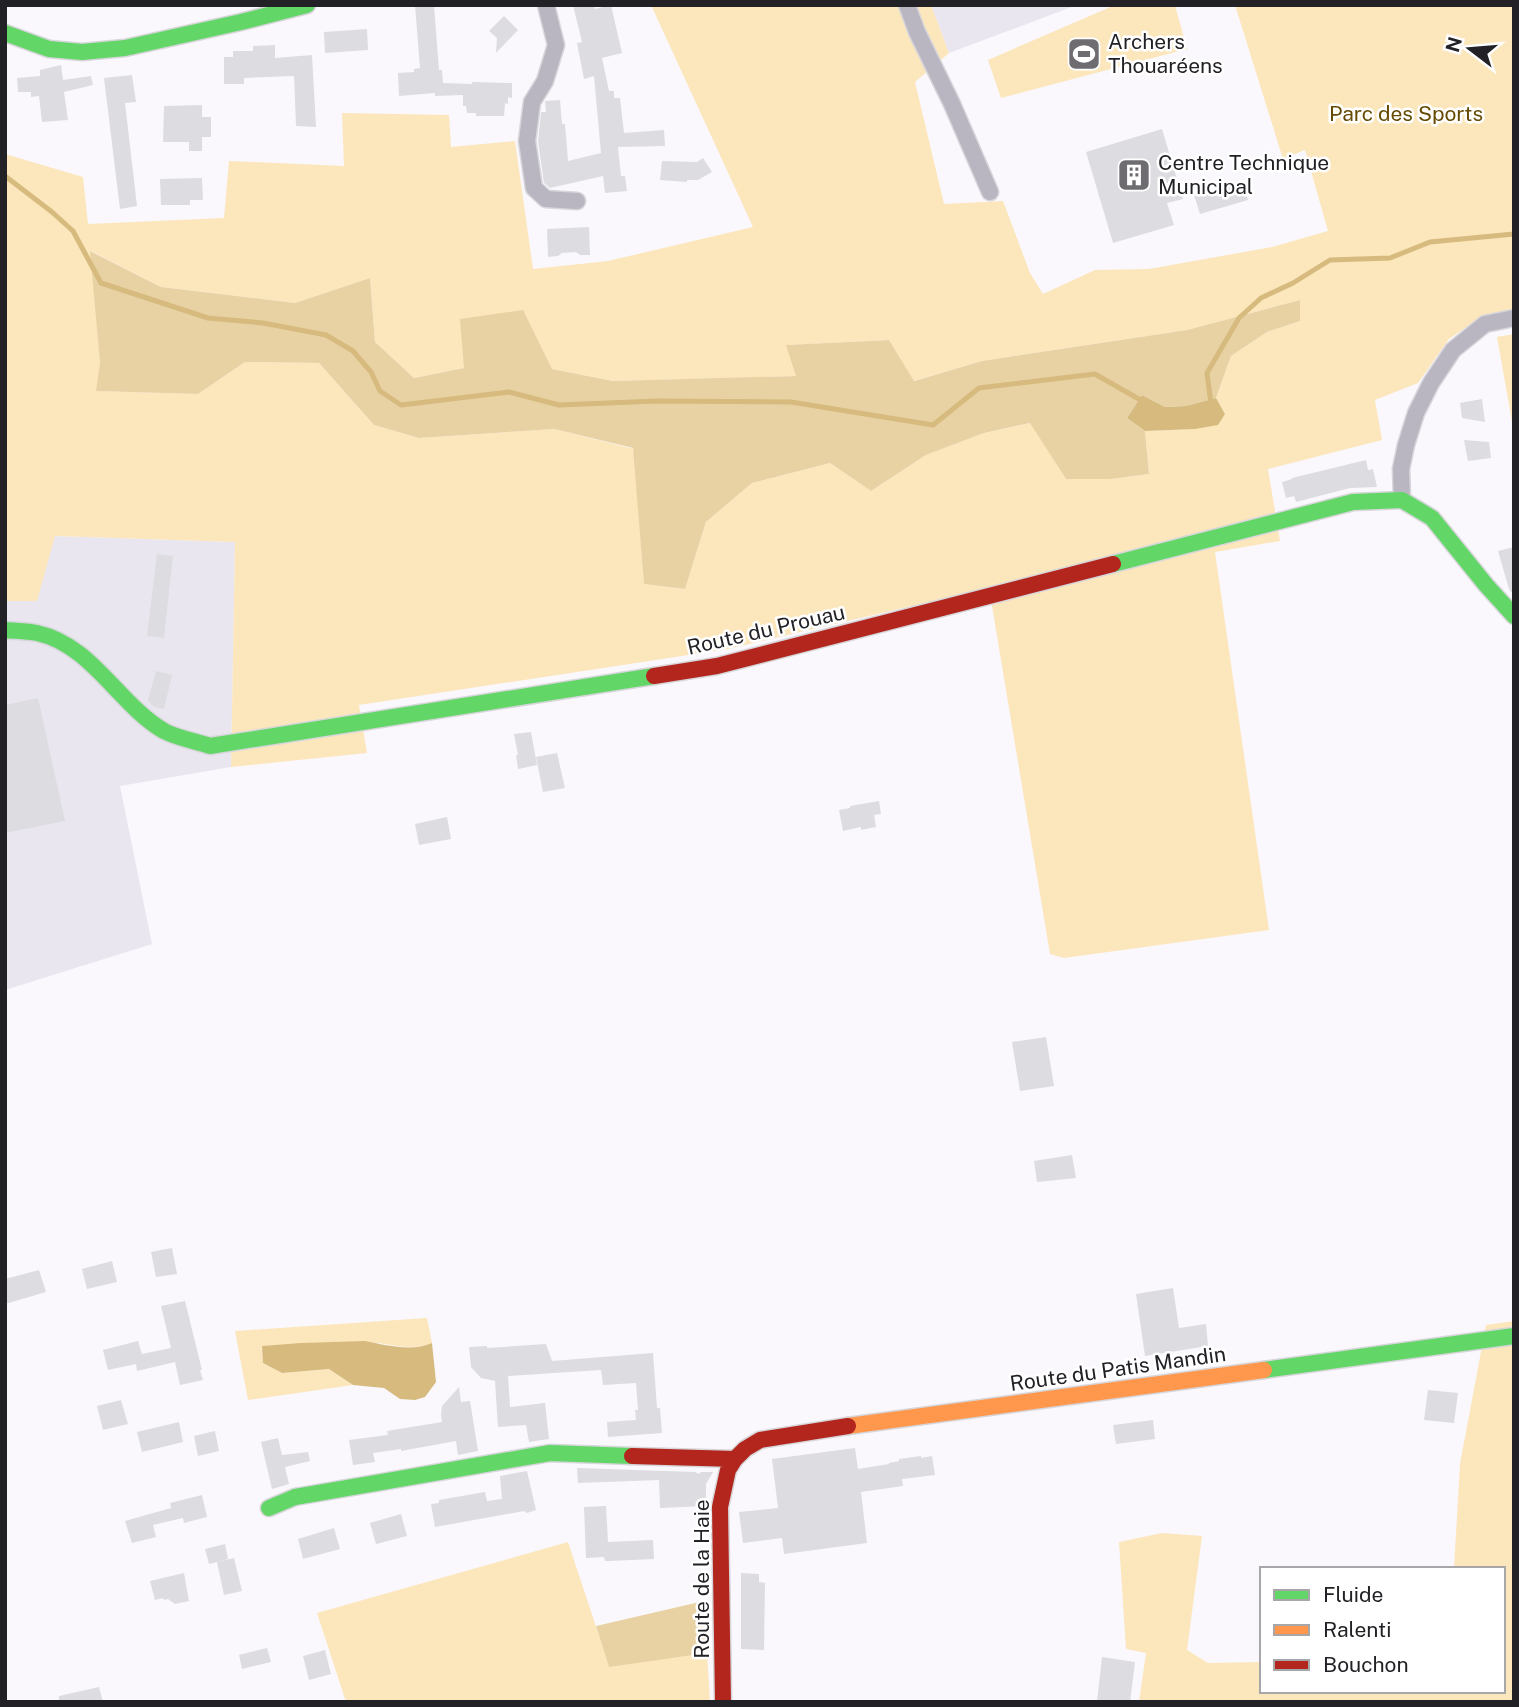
<svg xmlns="http://www.w3.org/2000/svg" width="1519" height="1707" viewBox="0 0 1519 1707" font-family="'Public Sans',sans-serif">
<style>
.built{fill:#e9e6f0}
.green{fill:#fce6bc;fill-rule:evenodd}
.forest{fill:#e8d2a4}
.water{fill:#d6ba7e}
.lines{fill:none;stroke-linecap:round;stroke-linejoin:round}
.stream{stroke:#d6ba7e;stroke-width:5}
.building{fill:#dddce0}
.street-casing{stroke:#d7d6da;stroke-width:19}
.fast-casing{stroke:#d7d6da;stroke-width:19}
.slow-casing{stroke:#d7d6da;stroke-width:19}
.jam-casing{stroke:#d7d6da;stroke-width:19}
.street{stroke:#b9b6c2;stroke-width:16}
.fast{stroke:#63d668;stroke-width:16}
.slow{stroke:#ff974d;stroke-width:16}
.jam{stroke:#b3261e;stroke-width:16}
.labels{text-anchor:middle;stroke-width:5;stroke-linejoin:round;paint-order:stroke}
.poi-label{font-size:21px;fill:#222125;stroke:#fff;text-anchor:start}
.park-label{font-size:21px;fill:#654a01;stroke:#fff}
.street-label{font-size:21px;fill:#222125;stroke:#fff}
</style>
<rect width="100%" height="100%" fill="#faf8fd"/>
<path class="built" d="M931 5H1077L949 53Z
M54 536 235 542 231 767 120 786 152 944 5 990V601H37Z"/>
<path class="green" d="M651 5H931L949 53 915 82 944 204 1003 201 1030 273 1043 294 1095 270 1149 269 1272 247 1328 231 1305 150 1283 159 1235 5H1514V310L1484 315 1449 339 1418 383 1375 400 1382 440 1268 469 1280 541 1215 552 1269 930 1064 958 1050 954 989 588 728 649 359 705 367 753 231 767 235 542 55 536 37 601H5V154L83 177 88 224 224 218 229 161 344 166 342 113 449 115 451 147 515 141 533 269 608 261 753 227ZM91 251 161 287 295 303 370 278 375 342 414 378 464 368 552 369 613 381 797 376 787 345 889 340 913 381 982 361 1187 330 1300 300V321L1267 332 1231 356 1216 398 1225 414 1195 429 1145 431 1149 474 1111 479H1066L1031 423 984 433 926 455 871 491 830 463 752 483 706 522 685 589 644 584 634 449 554 429 419 438 374 425 319 363 245 362 198 394 97 391 100 363Z
M1115 5H1175L1187 49 1001 98 988 60Z
M1514 334V433L1497 337Z
M427 1318 432 1343C409 1353 384 1341 361 1342 328 1342 295 1345 262 1346L263 1363 282 1373 329 1369 353 1385 248 1400 235 1331Z
M1514 1321V1702H1139L1146 1653 1126 1649 1119 1542 1162 1533 1202 1536 1187 1650 1208 1663 1262 1662V1691H1503V1569H1454L1460 1464 1486 1325Z
M568 1542 609 1666 707 1653 710 1702H346L317 1613Z"/>
<path class="forest" d="M90 251 161 287 295 303 370 278 375 342 414 378 464 368 460 319 523 310 552 369 613 381 796 376 786 345 889 340 914 381 982 361 1187 330 1300 300V321L1267 332 1231 356 1216 398 1186 406 1165 407 1142 395 1127 418 1145 431 1149 474 1111 479H1066L1030 423 984 433 926 455 871 491 830 463 752 483 706 522 685 589 644 584 633 448 554 429 419 438 374 425 319 363 245 362 198 394 96 391 100 363Z
M704 1601 707 1653 609 1667 596 1626Z"/>
<path class="water" d="M1142 395 1165 407 1186 406 1216 398 1225 414 1218 425 1195 429 1145 431 1127 418Z
M365 1341C385 1345 412 1352 432 1343L436 1382 425 1397 415 1400 400 1399 384 1388 353 1385 329 1369 282 1373 263 1363 262 1346 301 1343Z"/>
<g class="lines">
<path class="stream" d="M5 176 52 212 73 231 101 283 208 318 263 323 326 335 353 351 371 372 380 391 401 405 509 392 559 405 657 401 791 402 933 425 979 388 1095 374 1144 402
M1211 404 1207 373 1239 318 1261 298 1293 283 1330 260 1390 258 1430 242 1514 234"/>
</g>
<path class="building" d="M415 5H434L439 70H442L443 83 472 84V82L512 83V98L508 97V104L505 103 504 116H476V113H467L466 106H463V95L435 96V93L399 96 398 73 414 72V69L420 68Z
M573 5H594L595 9 611 5 622 53 602 58 609 91H614V98H620L624 133 664 130 665 146 618 147 621 176H625L627 191 605 193 603 176 550 188 544 183 538 141 541 112H546L545 101 560 100 562 124H565L568 161 601 153 594 76 584 79 577 43 582 42Z
M504 16 518 30 496 53 497 38 489 31Z
M367 29 368 50 325 53 324 32Z
M275 45V58L312 55 316 127 296 126 294 76 244 78V84H224V57H233V51H253V46Z
M61 65 63 80 91 76 93 85 64 92 68 120 42 122 39 96 31 97V92H18L17 78 40 76V70Z
M132 75 136 102 125 103 137 206 120 209 104 78Z
M202 105V117H211V137H202V151H189V142H163L164 106Z
M1162 129 1183 199 1167 203 1174 225 1113 243 1086 152Z
M703 158 712 172 698 180H687V182L660 180 662 161 697 162Z
M202 178 203 200H190V205H161L160 179Z
M1243 181 1248 200 1200 214 1194 195Z
M589 227 590 255H580L576 252 562 253 558 256 548 257 547 229Z
M1482 399 1485 422 1462 418 1460 403Z
M1464 440 1489 442 1491 458 1468 461Z
M1366 460 1368 470 1373 469 1377 487 1350 488 1296 502 1294 496 1286 498 1282 482 1292 479V478Z
M1514 547V592H1511L1509 589 1498 551Z
M157 554 173 556 164 638 147 636Z
M156 671 172 675 164 709 154 707 148 700Z
M38 698 65 821 5 833V705Z
M531 732 537 765 518 769 516 755H518L514 734Z
M557 753 565 788 543 792 536 757Z
M879 801 881 814 874 815 876 827 861 830V827L843 831 839 810 850 808V806Z
M447 817 451 839 419 845 415 824Z
M1046 1037 1054 1086 1020 1091 1012 1042Z
M1072 1155 1076 1178 1037 1182 1034 1161Z
M172 1248 177 1274 156 1277 151 1252Z
M112 1261 117 1282 87 1289 82 1269Z
M39 1270 46 1292 5 1304V1279Z
M1173 1288 1179 1328 1206 1324 1208 1346 1145 1356 1136 1294Z
M185 1301 202 1370H200L203 1380 180 1385 175 1362 137 1371 136 1364 108 1370 103 1350 138 1341 142 1354 171 1348 161 1306Z
M546 1344 552 1361 653 1353 657 1408H660L662 1433 608 1437 607 1422 636 1420 635 1410H638L636 1383 603 1385 601 1370 508 1376 510 1407 545 1403 549 1439 529 1442 526 1425 498 1427 495 1381 481 1378 471 1367 469 1347 487 1346V1348Z
M459 1387 461 1402 470 1401 478 1451 458 1455 456 1441 401 1451V1449L373 1453 375 1462 353 1465 349 1440 388 1435 387 1431 442 1422 441 1414 442 1406Z
M1428 1390 1458 1393 1454 1423 1424 1420Z
M121 1400 128 1424 103 1430 97 1406Z
M1153 1420 1155 1439 1116 1444 1113 1425Z
M179 1422 183 1442 142 1452 137 1432Z
M215 1431 219 1451 198 1456 194 1436Z
M278 1438 282 1455 308 1452 310 1461 285 1467 289 1484 272 1489 261 1442Z
M855 1448 858 1469 889 1464V1463L899 1461V1459L921 1456V1458L932 1456 935 1475 902 1479 903 1486 861 1492 867 1543 784 1554 782 1538 743 1543 739 1512 778 1508 772 1459Z
M577 1468 695 1472 699 1474 701 1472H713L706 1484V1506L660 1508 659 1480 578 1483Z
M527 1471 536 1510 527 1513 524 1511 435 1527 431 1504 439 1503V1500L485 1492 487 1501 502 1499 500 1476Z
M202 1495 207 1517 184 1523 183 1518 153 1525 156 1537 132 1543 125 1521 171 1508 170 1503Z
M606 1506 608 1542 653 1540 654 1559 609 1561H605L604 1557 586 1558 584 1507Z
M401 1514 407 1536 376 1544 370 1523Z
M334 1528 340 1549 303 1559 298 1539Z
M225 1544 228 1559 209 1564 205 1549Z
M234 1558 242 1591 224 1595 217 1562Z
M184 1573 189 1601 175 1604 168 1599 164 1600 163 1598 155 1600 150 1581Z
M741 1573 759 1574V1582L765 1583 764 1650 741 1649Z
M267 1648 271 1662 242 1669 239 1655Z
M325 1650 331 1674 309 1680 303 1656Z
M1102 1657 1135 1662 1130 1702H1097Z
M99 1687 103 1702H59V1696Z"/>
<g class="lines">
<defs>
<path id="street" d="M546 5 556 45 545 81 532 102 527 141 534 188 546 199 577 201
M907 5 917 32 952 104 990 192
M1402 500 1401 469 1406 445 1416 413 1431 383 1453 350 1485 324 1514 318"/>
<path id="fast" d="M5 33 49 49 82 52 125 48 241 22 307 5
M1113 564 1353 502 1402 500 1432 518 1486 585 1514 616
M5 630C15 631 27 631 37 633 92 645 118 704 164 731 177 738 195 741 210 746L654 676
M1264 1370 1514 1336
M269 1508 295 1497 550 1453 632 1456"/>
<path id="slow" d="M848 1426 1264 1370"/>
<path id="jam" d="M654 676 717 666 1113 564
M632 1456 735 1459
M723 1702 720 1507 728 1470 735 1459 745 1449 760 1440 848 1426"/>
</defs>
<use href="#street" class="street-casing"/>
<use href="#fast" class="fast-casing"/>
<use href="#slow" class="slow-casing"/>
<use href="#jam" class="jam-casing"/>
<use href="#street" class="street"/>
<use href="#fast" class="fast"/>
<use href="#slow" class="slow"/>
<use href="#jam" class="jam"/>
</g>
<defs>
<symbol id="stadium-square" viewBox="-11 -11 22 22"><rect x="-9" y="-9" width="18" height="18" rx="4" fill="#6e6c71" stroke="#fff"/><path d="M0-5a6.5 5 0 1 0 0 10a6.5 5 0 1 0 0-10ZM-3.5-1.8h7v3.6h-7Z" fill="#fff"/></symbol>
<symbol id="building-square" viewBox="-11 -11 22 22"><rect x="-9" y="-9" width="18" height="18" rx="4" fill="#6e6c71" stroke="#fff"/><path d="M-4-6H4V6H1V3H-1V6H-4ZM-2.5-4.3h1.7v1.8h-1.7ZM.8-4.3h1.7v1.8H.8ZM-2.5-1h1.7V.8h-1.7ZM.8-1h1.7V.8H.8Z" fill="#fff"/></symbol>
</defs>
<g fill-rule="evenodd">
<use href="#stadium-square" x="1065" y="35" width="38" height="38"/>
<use href="#building-square" x="1115" y="156" width="38" height="38"/>
</g>
<g class="labels">
<g class="poi-label">
<text x="1108" y="49">Archers<tspan x="1108" dy="24">Thouaréens</tspan></text>
<text x="1158" y="170">Centre Technique<tspan x="1158" dy="24">Municipal</tspan></text>
</g>
<g class="park-label">
<text x="1406" y="121">Parc des Sports</text>
</g>
<g class="street-label">
<text transform="translate(766 630) rotate(-13)" y="7">Route du Prouau</text>
<text transform="translate(1118 1369) rotate(-8)" y="7">Route du Patis Mandin</text>
<text transform="translate(702 1579) rotate(-90)" y="7">Route de la Haie</text>
</g>
</g>
<rect width="1519" height="1707" fill="none" stroke="#222125" stroke-width="14"/>
<rect x="1260" y="1567" width="245" height="126" fill="#ffffff" stroke="#a7a6a8" stroke-width="2"/>
<rect x="1274" y="1590" width="35" height="10" fill="#63d668" stroke="#a7a6a8" stroke-width="2"/>
<text x="1323" y="1602" font-size="21" fill="#222125">Fluide</text>
<rect x="1274" y="1625" width="35" height="10" fill="#ff974d" stroke="#a7a6a8" stroke-width="2"/>
<text x="1323" y="1637" font-size="21" fill="#222125">Ralenti</text>
<rect x="1274" y="1660" width="35" height="10" fill="#b3261e" stroke="#a7a6a8" stroke-width="2"/>
<text x="1323" y="1672" font-size="21" fill="#222125">Bouchon</text>
<g transform="translate(1470 49) rotate(286)" stroke="#ffffff" stroke-width="5" paint-order="stroke">
<path d="M0-5L12 26L0 18L-12 26Z" fill="#222125"/>
<text y="-10" font-size="19" font-weight="bold" text-anchor="middle" fill="#222125">N</text>
</g>
</svg>
